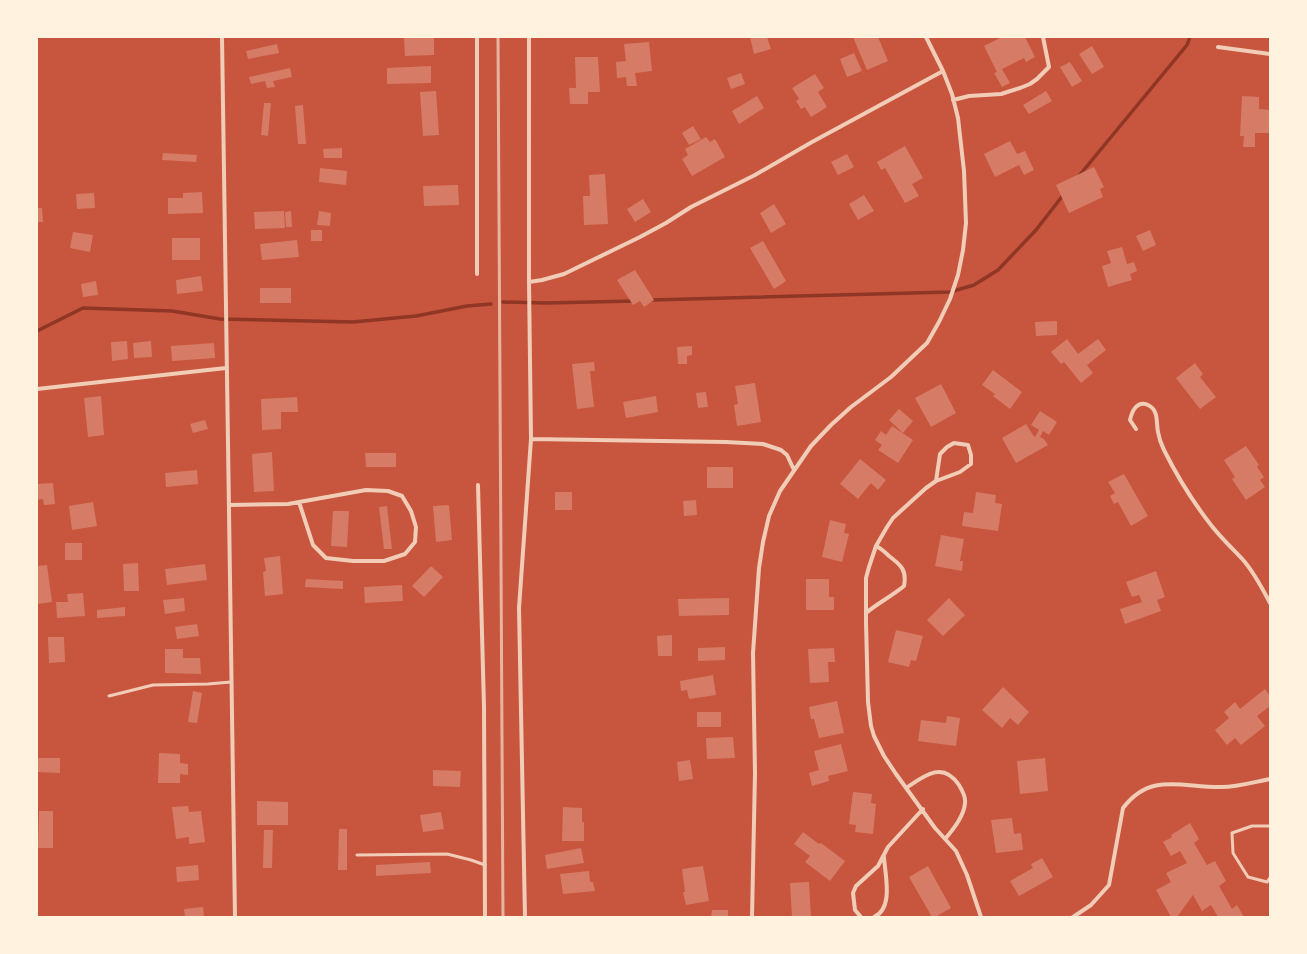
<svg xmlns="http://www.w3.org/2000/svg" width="1307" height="954" viewBox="0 0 1307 954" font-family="Signika,sans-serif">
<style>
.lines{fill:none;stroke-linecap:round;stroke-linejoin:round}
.stream{stroke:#8f3625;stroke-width:3.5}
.building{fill:#d67c66}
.service{stroke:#f1ccb7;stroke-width:3}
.minor{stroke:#f1ccb7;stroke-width:4}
.rail{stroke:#e9b49f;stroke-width:3}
</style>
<rect width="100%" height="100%" fill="#c8553d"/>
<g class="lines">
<path class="stream" d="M1078 177 1187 45 1190 37
M651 300 950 292 974 285 998 270 1036 230 1064 194
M503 302 546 303 634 301
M37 331 83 308 172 311 220 319 353 322 416 316 467 306 491 304"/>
</g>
<path class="building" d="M404 37H434V55L405 56Z
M750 37H767L771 49 754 54Z
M853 37H878L888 61 867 70Z
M1002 37H1025L1035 57 1026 62 1024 58 1002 69 1010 83 1002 87 994 73 997 72 984 46Z
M649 42 652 71 635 73 637 86H627L626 77 617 78 616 62 626 61 624 44Z
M277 44 279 53 248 59 246 51Z
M1092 46 1104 67 1092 74 1079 54Z
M854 53 862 71 847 77 840 59Z
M575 57H598L600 92H588V104H570L569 88H576Z
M1070 62 1082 81 1072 87 1060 67Z
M431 66V83L387 84V68Z
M290 68 292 77 273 81 275 87 267 88 265 81 251 84 249 77Z
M741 73 745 84 731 89 727 78Z
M815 74 824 88 818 92 827 107 811 117 805 107 801 109 796 101 799 99 792 88Z
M436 91 439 135 423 136 420 92Z
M1046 91 1052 101 1029 114 1023 105Z
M757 96 764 108 739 124 732 111Z
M1242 96 1259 97V109L1270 110V133H1255V147H1243L1244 136H1240Z
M264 103H271L268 136 261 135Z
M303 105 306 144H298L295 106Z
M693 126 701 139 689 145 682 133Z
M706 137 710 142 715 139 725 157 692 176 682 159 688 155 685 149Z
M1010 141 1017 154 1025 151 1034 170 1024 175 1019 165 995 177 984 154Z
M905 146 923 178 912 184 919 196 905 203 885 168 881 170 877 162Z
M342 148V158H324L323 149Z
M163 153 197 155 196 162 162 160Z
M847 154 854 167 838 175 831 162Z
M1094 167 1104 187 1100 189 1103 197 1069 213 1056 185Z
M320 168 347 171 346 185 319 182Z
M605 174 608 224 584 225 583 196H590L589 175Z
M458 185 459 205 424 206 423 186Z
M202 192 203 213 168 214V198H183V193Z
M94 193 95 208 77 209 76 194Z
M864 195 874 211 858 220 849 204Z
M643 199 651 212 635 222 627 209Z
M774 204 786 224 771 233 760 213Z
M37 208H42L43 222H37Z
M284 211 285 228 255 229 254 212Z
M291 211 292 227H286L285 212Z
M319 211 331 213 330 226 317 225Z
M311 230H322V241H311Z
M1150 230 1156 245 1143 251 1136 236Z
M73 232 93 235 90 252 70 248Z
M172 238H200V260H172Z
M297 240 299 257 262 260 260 244Z
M763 241 786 281 774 289 750 248Z
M1122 247 1127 264 1134 262 1137 271 1130 274 1132 280 1108 287 1102 266 1111 263 1107 251Z
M635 270 654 300 644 307 640 301 633 305 617 280Z
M201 276 203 291 177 294 176 280Z
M96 281 98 295 83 297 81 284Z
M260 288H291V303H260Z
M1057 321V335L1036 336 1035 322Z
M1067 339 1078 354 1098 339 1106 350 1087 365 1093 373 1081 383 1064 362 1061 364 1051 352Z
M127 341 128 359 112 361 111 342Z
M151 341 152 357 134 358 133 343Z
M214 343 215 358 172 361 171 346Z
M692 346V355L687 356V364H678L677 347Z
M594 362 595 371H590L594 407 577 409 572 364Z
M1195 363 1203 374 1200 377 1216 397 1200 409 1176 378Z
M993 370 1022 392 1010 409 993 396 995 394 982 385Z
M755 383 761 422 737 426 734 405 738 404 735 386Z
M941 384 956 413 931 427 915 398Z
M706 392 708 407 698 408 696 393Z
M101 396 104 435 88 437 84 398Z
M656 396 658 412 626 418 623 402Z
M297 397 298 412H281V429L262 430 261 399Z
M899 409 913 421 903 433 889 420Z
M1040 411 1057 422 1049 435 1043 431 1040 437 1044 439 1048 445 1016 463 1002 438 1026 424 1033 435 1035 437 1039 430 1031 425Z
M205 420 208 429 193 433 190 424Z
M892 426 913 440 898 463 878 450 882 445 875 440 881 431 886 435Z
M1246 446 1259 465 1257 467 1264 477 1260 480 1265 487 1246 500 1232 479 1235 477 1224 460Z
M272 452 274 491 254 492 252 454Z
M365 453H396V467H366Z
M860 459 886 480 878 490 871 483 858 499 840 484Z
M707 467H733V488H707Z
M197 470 198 484 166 487 165 473Z
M1124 474 1148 516 1131 526 1118 502 1114 504 1110 496 1115 493 1108 482Z
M53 483 55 504 44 505 43 499 37 500V484Z
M555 492H572V510H555Z
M976 492 996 495 995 503 1002 504 998 531 962 526 964 512 973 513Z
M696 500 697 515 684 516 683 501Z
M93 502 97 526 72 530 69 506Z
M449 505 452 540 436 542 433 506Z
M387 506 392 549H384L379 507Z
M333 511H349L347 547 331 546Z
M830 520 846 524 844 533 849 534 842 562 822 557Z
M941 535 964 539 960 561H963L962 571 935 566Z
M65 543H82V560H65Z
M280 556 283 594 265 596 263 572 266 571 264 558Z
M138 563 139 591H124L123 564Z
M205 564 207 580 167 585 165 569Z
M47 565 52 602 37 604V566Z
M431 566 443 577 424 597 412 586Z
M1156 571 1165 597 1157 600 1161 611 1125 624 1120 609 1142 602 1139 595 1132 597 1126 582Z
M306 579 343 581V589L305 587Z
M806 579H829V597H834V610H806Z
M402 585 403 601 365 603 364 587Z
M83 593 85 616 57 618 56 602H68L67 594Z
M184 598 185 611 165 614 163 600Z
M729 598V615L679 616 678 599Z
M949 598 965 615 943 636 927 620Z
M125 607V616L97 618V610Z
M197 624 199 636 177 639 175 627Z
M896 630 923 636 916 661 911 660 909 667 888 662Z
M672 635V656H658L657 636Z
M48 637H64L65 662 49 663Z
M725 647V660L698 661V648Z
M834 648 835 662H828L829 682 810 683 808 649Z
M165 649H183V658H200L201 674 165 673Z
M713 675 716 695 689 699 687 690 681 691 680 681Z
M1003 687 1029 712 1018 725 1010 718 1002 728 982 710Z
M1265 689 1270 696V706L1257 716 1265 726 1241 745 1235 738 1227 745 1215 730 1229 718 1224 712 1235 702 1240 709Z
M193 691 202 693 197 723 188 722Z
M837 701 844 733 819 738 814 719H811L809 707Z
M697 712H721V727H697Z
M947 716 960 718 956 746 918 741 921 720 946 723Z
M733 737 735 758 707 759 706 738Z
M841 744 848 771 828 776 829 781 812 786 809 773 819 770 814 751Z
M159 753 180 754V763L188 764V775L180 774V783H158Z
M37 758H60V773L37 772Z
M1045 758 1048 791 1020 794 1017 761Z
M690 760 693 779 679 781 677 762Z
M433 770 461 771 460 787 433 786Z
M853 792 872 794 871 803 876 804 873 834 855 832 856 825 849 824Z
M257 801 288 802V825H257Z
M188 806 189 812 201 811 205 842 189 844V837L176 839 172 807Z
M563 807 582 808V822H584V841H562Z
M39 811H53V848H38Z
M441 812 444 829 423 832 420 815Z
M1012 818 1014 834 1021 833 1023 850 996 853 991 820Z
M1190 823 1199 839 1194 843 1207 865 1215 861 1226 881 1219 886 1232 909 1237 905 1244 917H1218L1211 905 1202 911 1193 895 1177 917H1171L1156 890 1171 882 1166 873 1187 863 1180 851 1171 856 1163 842 1172 837 1171 835Z
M339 829H347V870H338Z
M264 830H273L272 868H263Z
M803 832 819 844 821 843 845 861 830 881 805 862 810 856 794 844Z
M581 848 584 863 547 869 545 855Z
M1042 858 1053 877 1019 896 1010 881 1033 868 1031 864Z
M430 862 431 873 376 876V865Z
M198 865 199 880 177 882 176 867Z
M703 866 709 901 686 905 683 892H685L682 869Z
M928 866 951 908 935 917H932L909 877Z
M589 871 590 882H593L595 891 563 894 560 874Z
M809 882 811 917H792L790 883Z
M203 907 204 917H185L184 909Z
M712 910H728V917H711Z"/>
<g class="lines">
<path class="service" d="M109 696 153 685 208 684 231 682
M1270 826H1252L1232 833 1233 853 1248 877 1267 882 1270 878
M357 855 447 854 471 860 485 865"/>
<path class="minor" d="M222 37 235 917
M477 37V274
M1218 47 1270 54
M953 100 969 96 1001 94 1020 88 1030 84 1037 79 1049 67 1043 37
M529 282 542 280 564 274 640 237 666 223 691 207 755 175 812 142 943 71
M37 389 226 368
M1136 429 1130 420C1132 411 1137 400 1148 405 1159 410 1156 423 1158 432 1159 438 1161 444 1164 450 1177 476 1193 502 1211 525 1221 538 1233 549 1244 561 1255 574 1262 588 1270 603
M531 439 726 442 763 444 781 450 787 455 794 470
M936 481 940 454 947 447 954 443 968 445 971 455V464L960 472 936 481 926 488 893 518 887 527 876 546 869 567 866 578V622L868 702 871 726 874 736 884 756 896 774 935 828 956 851 967 875 981 917
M478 485 484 707 485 917
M229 505 288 504 366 490 388 491 402 496 411 511 416 527 415 542 405 554 384 561H353L326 558 313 545 299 502
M866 613C878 603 892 596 904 586 907 570 901 565 889 556 885 552 882 549 876 546
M906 788C925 775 943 761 959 785 962 790 966 797 965 803 964 816 954 828 946 838
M525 917 519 608 531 439 529 282V37
M752 917 755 773 753 653 759 568 763 542 769 516 780 491 811 446 831 425 851 407 891 377 927 343 939 322 950 299 958 275 963 250 966 223 964 171 958 118 952 94 943 71 926 37
M861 917 855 910 853 893 856 886 878 866 888 847 923 809
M874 917C894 908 885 875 884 857
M1073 917 1091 905 1109 885 1123 808C1151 771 1183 788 1222 787 1237 787 1254 782 1270 779"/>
<path class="rail" d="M498 37 503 917"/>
</g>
<rect width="1307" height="954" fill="none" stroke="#fff3e0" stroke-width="76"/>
</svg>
